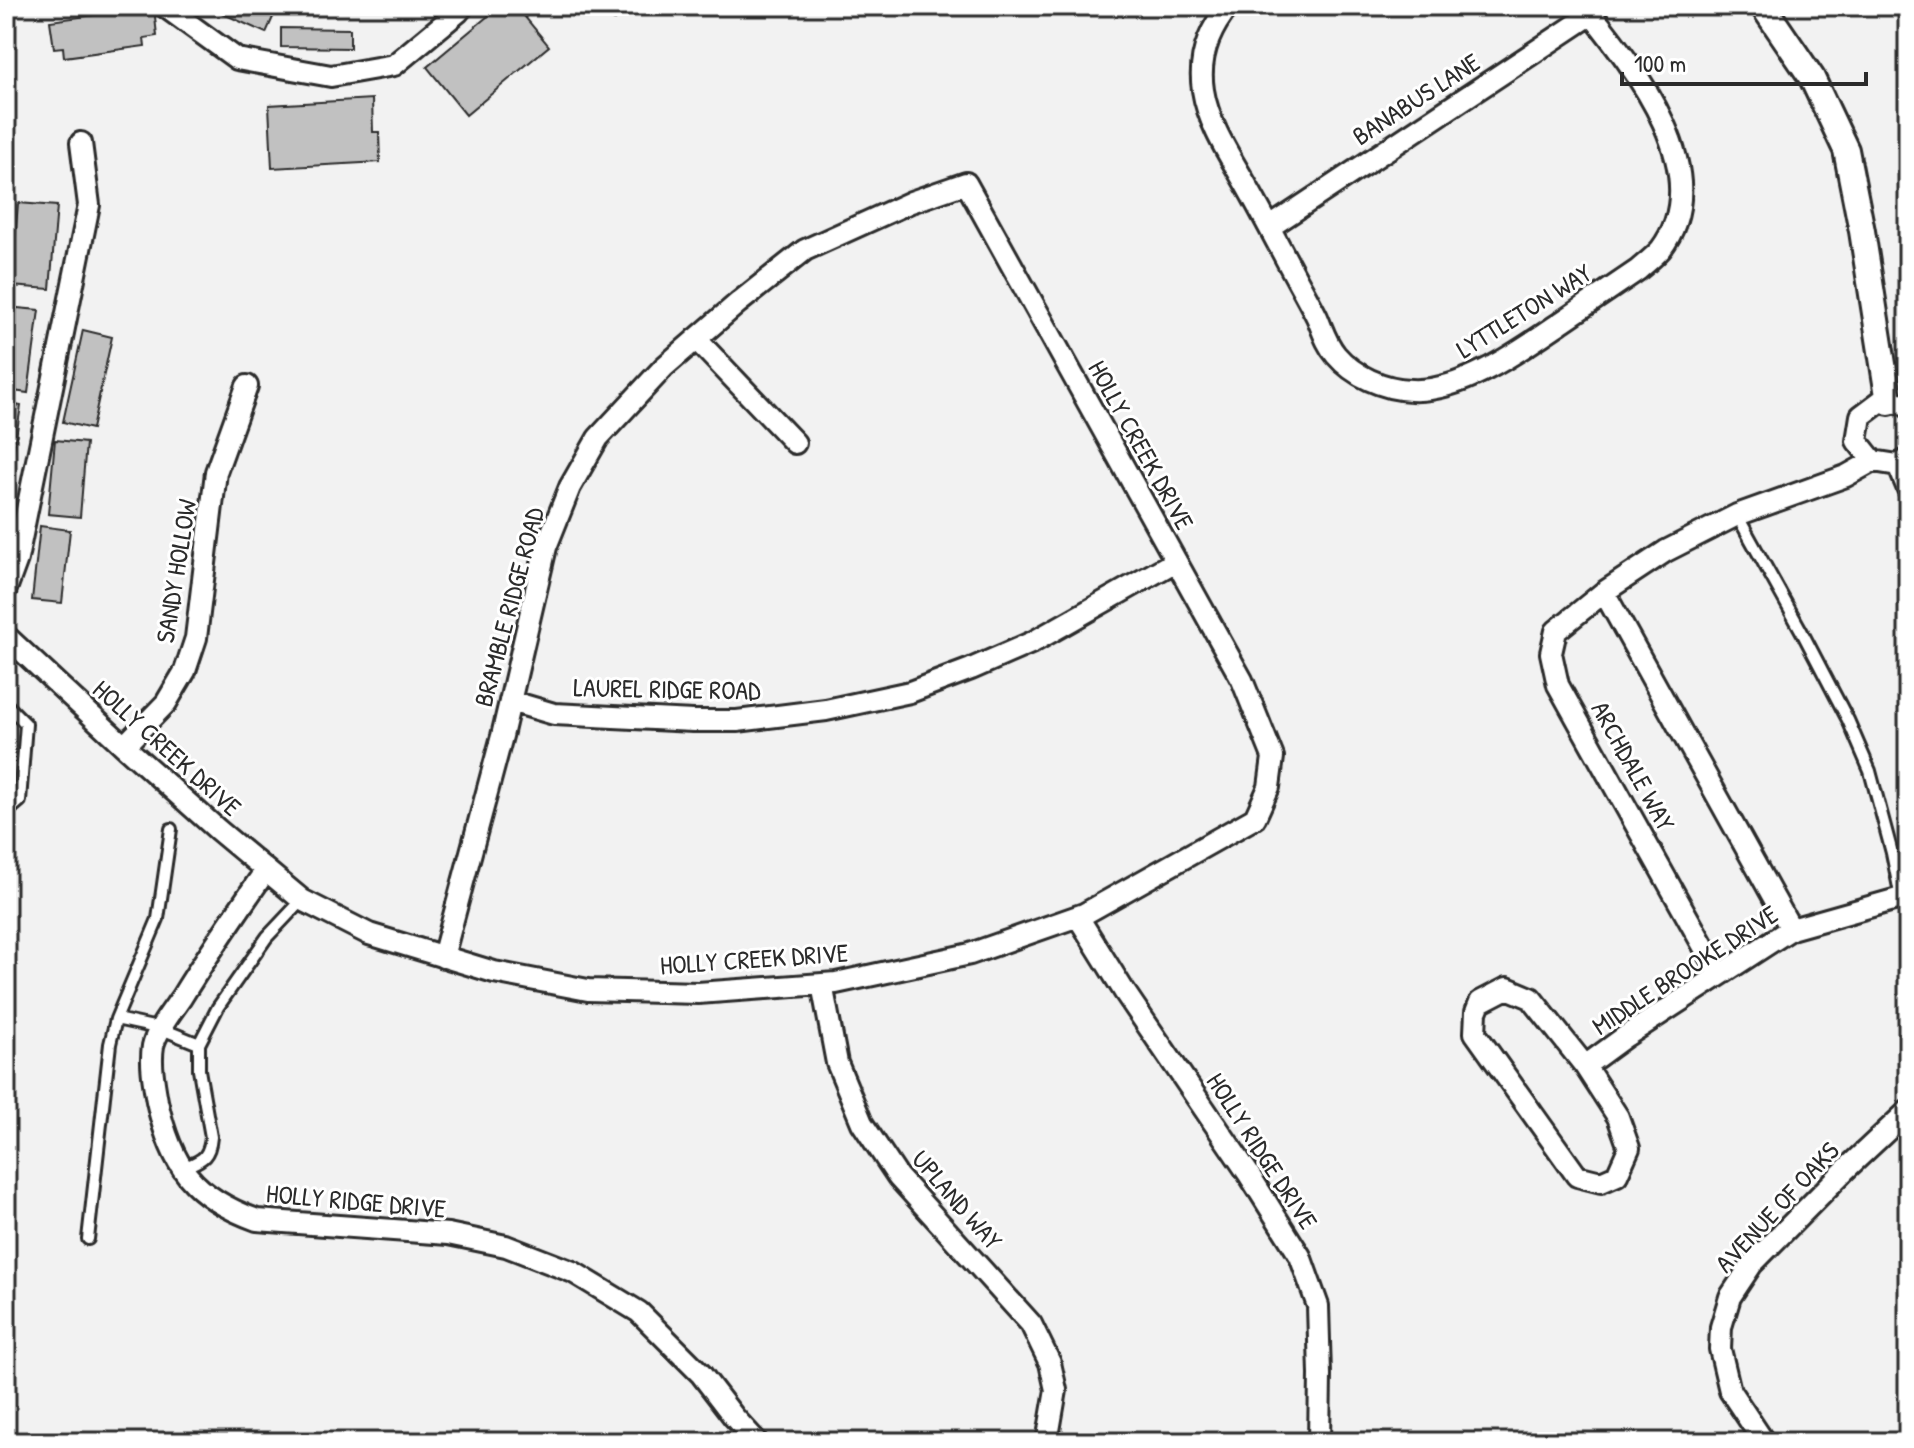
<svg xmlns="http://www.w3.org/2000/svg" width="1914" height="1448" viewBox="0 0 1914 1448" font-family="'Patrick Hand',sans-serif">
<style>
.building{fill:#c1c1c1;stroke:#2b2b2b;stroke-width:2}
.lines{fill:none;stroke-linecap:round;stroke-linejoin:round}
.service-casing{stroke:#2b2b2b;stroke-width:16}
.minor-casing{stroke:#2b2b2b;stroke-width:26}
.tertiary-casing{stroke:#2b2b2b;stroke-width:30}
.service{stroke:#fff;stroke-width:10}
.minor{stroke:#fff;stroke-width:20}
.tertiary{stroke:#fff;stroke-width:24}
.labels{text-anchor:middle;stroke-width:6;stroke-linejoin:round;paint-order:stroke}
.street-label{font-size:26px;fill:#2b2b2b;stroke:#fff}
</style>
<rect width="100%" height="100%" fill="#f2f2f2"/>
<filter id="ink" filterUnits="userSpaceOnUse"><feTurbulence type="fractalNoise" baseFrequency=".0125" numOctaves="2"/><feDisplacementMap in="SourceGraphic" scale="16" xChannelSelector="R" yChannelSelector="G"/><feConvolveMatrix kernelMatrix="1 2 1 2 8 2 1 2 1" color-interpolation-filters="sRGB"/></filter>
<g filter="url(#ink)">
<path class="building" d="M206 6H278L266 33Z
M500 6H516L549 46 466 115 427 67Z
M582 6H620L614 20Z
M154 7 157 36 144 38 145 46 64 57 63 47 54 48 50 21Z
M281 28 350 29V48L281 47Z
M372 99 373 132H379L380 162 272 168 269 105Z
M18 203 57 206 50 289 11 286Z
M6 307 39 310 28 393 6 390Z
M83 330 112 337 92 429 63 422Z
M6 403 21 406 12 461 6 460Z
M55 440 86 443 80 517 48 514Z
M40 526 70 530 62 603 32 600Z"/>
<g class="lines">
<defs>
<path id="service" d="M1737 515 1802 632 1848 720 1870 771 1892 853 1901 898
M6 704 26 724 20 801 6 813
M116 1019 162 1029 199 1044
M181 1169C200 1160 209 1160 211 1137L199 1070V1044L218 1007 267 937 302 900
M88 1239 110 1044 116 1019 158 919 171 829"/>
<path id="minor" d="M164 6 237 59 331 76 394 65 458 12 463 6
M1229 6C1209 30 1198 58 1203 90 1208 123 1229 155 1245 183 1262 213 1278 244 1294 274 1302 289 1310 303 1317 317 1323 331 1326 343 1336 355 1354 376 1383 389 1411 390 1462 393 1522 349 1563 321 1588 304 1613 287 1638 270 1646 263 1654 257 1661 249 1719 172 1632 65 1585 6
M1270 227 1592 14
M696 339 795 443
M1908 407 1906 404 1881 401 1861 416 1857 441 1873 461 1898 465 1908 459
M1898 465 1908 489
M6 589 17 559 89 205 81 143
M1604 592 1791 929
M6 636 124 746 218 830 302 900 369 934 494 972 588 990 698 993 836 983 970 954 1084 914 1255 818 1269 787 1273 757 1242 680 966 183 911 202 805 250 738 303 664 367 598 438 570 487 546 547 502 736 443 957
M510 701 554 714 693 721H737L826 710 910 692 971 669 1033 642 1176 561
M124 746 166 703 185 671 196 638 216 472 247 386
M266 870C237 912 208 954 181 998 172 1011 156 1031 153 1046 150 1063 154 1084 157 1101 171 1166 193 1197 257 1220L448 1234 506 1246 573 1272 639 1312 701 1374 734 1417 757 1442
M1078 917 1124 991 1248 1173 1300 1256 1318 1306 1320 1375 1319 1442
M1719 974 1558 685 1551 653 1556 631 1604 592 1666 551 1737 515 1846 476 1873 461
M822 984 837 1063 862 1123 898 1177 1031 1324 1050 1363 1056 1390 1047 1442
M1507 988 1531 998 1585 1066 1618 1117 1629 1148 1617 1175 1601 1182 1577 1176 1475 1033 1476 1012 1480 1002Z
M1585 1066 1626 1036 1791 929 1908 896
M1764 1442 1730 1391 1720 1349 1721 1327 1730 1297 1752 1264 1845 1170 1908 1111"/>
<path id="tertiary" d="M1763 6 1812 78 1846 150 1862 231 1889 402"/>
</defs>
<use href="#service" class="service-casing"/>
<use href="#minor" class="minor-casing"/>
<use href="#tertiary" class="tertiary-casing"/>
<use href="#service" class="service"/>
<use href="#minor" class="minor"/>
<use href="#tertiary" class="tertiary"/>
</g>
</g>
<g class="labels">
<g class="street-label">
<text transform="translate(1416 99) rotate(-33)" y="9">BANABUS LANE</text>
<text transform="translate(1524 311) rotate(-32)" y="9">LYTTLETON WAY</text>
<text transform="translate(1141 445) rotate(61)" y="9">HOLLY CREEK DRIVE</text>
<text transform="translate(176 571) rotate(-81)" y="9">SANDY HOLLOW</text>
<text transform="translate(509 607) rotate(-75)" y="9">BRAMBLE RIDGE ROAD</text>
<text transform="translate(667 689) rotate(1)" y="9">LAUREL RIDGE ROAD</text>
<text transform="translate(167 748) rotate(42)" y="9">HOLLY CREEK DRIVE</text>
<text transform="translate(1633 766) rotate(61)" y="9">ARCHDALE WAY</text>
<text transform="translate(754 959) rotate(-4)" y="9">HOLLY CREEK DRIVE</text>
<text transform="translate(1685 970) rotate(-33)" y="9">MIDDLE BROOKE DRIVE</text>
<text transform="translate(1262 1151) rotate(57)" y="9">HOLLY RIDGE DRIVE</text>
<text transform="translate(957 1200) rotate(49)" y="9">UPLAND WAY</text>
<text transform="translate(356 1201) rotate(5)" y="9">HOLLY RIDGE DRIVE</text>
<text transform="translate(1777 1207) rotate(-47)" y="9">AVENUE OF OAKS</text>
</g>
</g>
<rect width="1914" height="1448" fill="none" stroke="#fff" stroke-width="32"/>
<rect x="16" y="16" width="1882" height="1416" fill="none" stroke="#2b2b2b" stroke-width="3" filter="url(#ink)"/>
<path d="M1622 72v12h244v-12" fill="none" stroke="#2b2b2b" stroke-width="4"/>
<text x="1634" y="72" font-size="24" fill="#2b2b2b" stroke="#ffffff" stroke-width="6" paint-order="stroke">100 m</text>
</svg>
